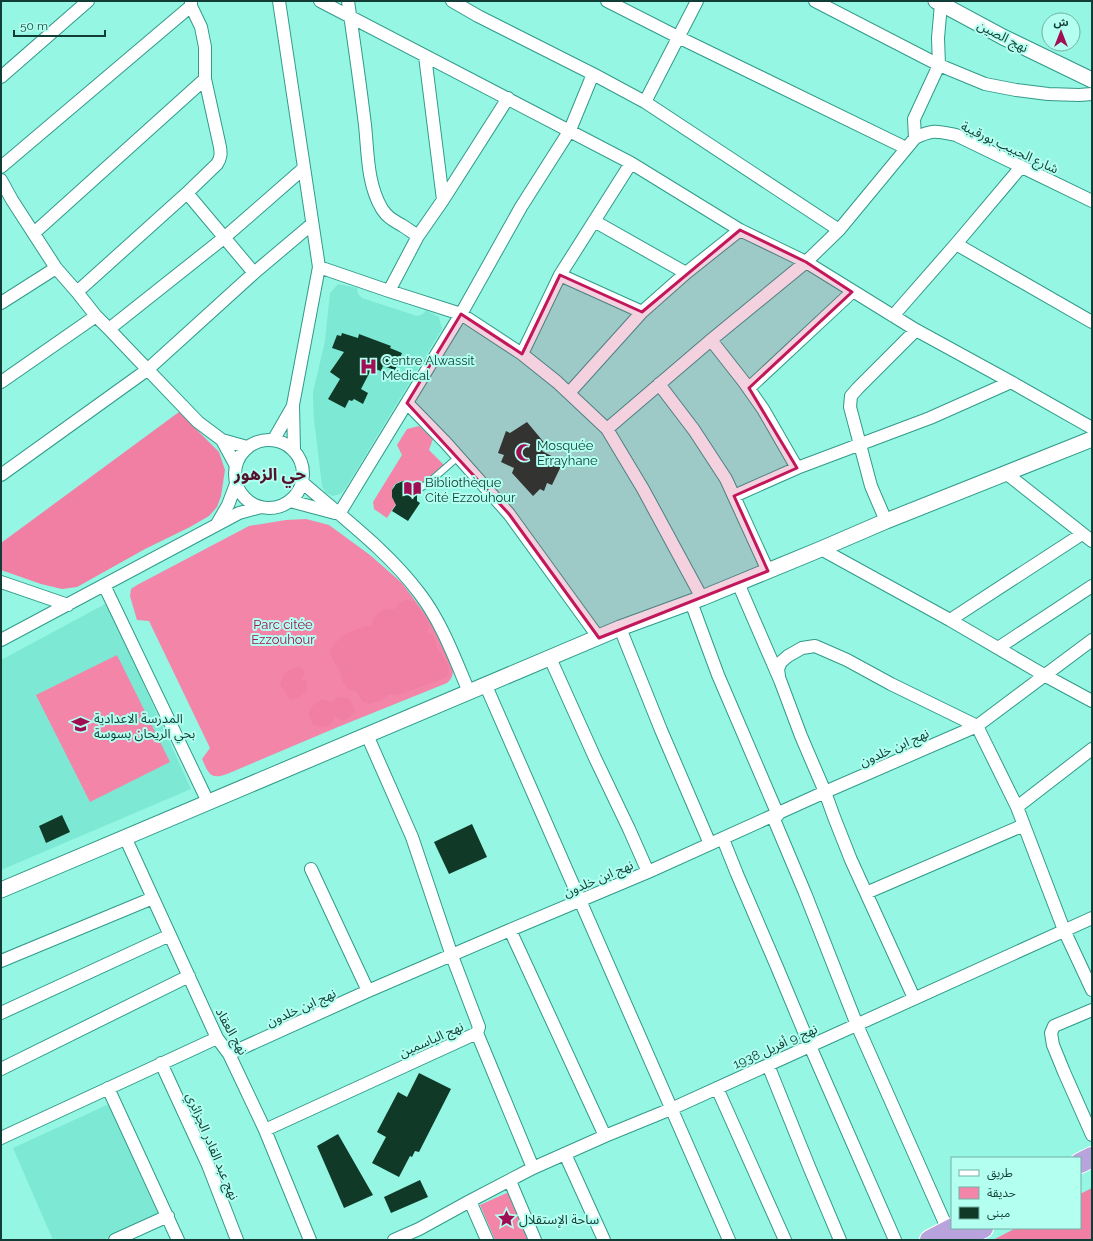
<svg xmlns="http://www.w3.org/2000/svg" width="1093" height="1241" viewBox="0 0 1093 1241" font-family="Raleway,'Noto Sans Arabic',sans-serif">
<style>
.built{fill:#7de9d5}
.green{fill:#f385a8}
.forest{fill:#f07fa3}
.building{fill:#103a27}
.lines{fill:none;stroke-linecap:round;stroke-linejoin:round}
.service-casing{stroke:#329a8a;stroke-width:8}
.minor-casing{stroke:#329a8a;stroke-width:14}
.tertiary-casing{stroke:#329a8a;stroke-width:17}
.trunk-casing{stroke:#fff;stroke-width:22}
.service{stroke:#fff;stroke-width:6}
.minor{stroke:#fff;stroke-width:12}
.tertiary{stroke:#fff;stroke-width:15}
.trunk{stroke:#b8a3dc;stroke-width:20}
.marked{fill:#c2185b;fill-opacity:0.2;stroke:#c2185b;stroke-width:3;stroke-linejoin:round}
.labels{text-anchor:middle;stroke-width:4;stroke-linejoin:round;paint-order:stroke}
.street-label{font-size:13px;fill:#123d36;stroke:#b3fff0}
.poi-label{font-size:13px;fill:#123d36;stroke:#b3fff0;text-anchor:start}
.park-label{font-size:13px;fill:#9d1552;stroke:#b3fff0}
.district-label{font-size:17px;font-weight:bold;fill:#54112c;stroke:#b3fff0}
</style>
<rect width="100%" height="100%" fill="#94f6e3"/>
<path class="built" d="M338 284 357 288 358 294 362 298 417 316 423 314 426 310 439 317 442 329 345 489 340 494 333 496 326 493 322 486 314 420 313 400V392L325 341 330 293Z
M107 603 191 789 1 870V660Z
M109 1104 156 1205 158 1214 152 1219 103 1240H53L13 1148Z"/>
<path class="green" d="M419 426 433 439 429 450 444 465 423 482C416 482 409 480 403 481 389 483 391 495 396 504L387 518 374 509 373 502 402 455 397 445 407 429Z
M306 519 329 525 370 555 402 583 429 619 453 668C453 675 452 679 447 683L338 727 227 774C210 780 209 774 202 759L210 748 149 621 137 620 130 596 131 589 137 585 249 526 286 520Z
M117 655 170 762 90 802 36 695Z
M509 1192 530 1240H495L480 1205Z"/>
<path class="forest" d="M179 412 219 452 225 470 221 496 217 507 209 516 190 527 145 549 77 587 62 589 41 584 1 570V543Z
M406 600 414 602 429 623 427 632 434 637 437 647 448 665 449 668 448 675 443 679 400 694 388 695 382 700 369 704 362 701 357 692 348 689 343 682 339 669 334 662 330 651C342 632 351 631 371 625 378 612 379 609 395 609L400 603Z
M300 667C305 671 305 673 302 679L307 682V691L299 697 291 700 286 694 280 684C285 670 287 670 300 667Z
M339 697C350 697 351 700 355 710L351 716 344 721 335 717C331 728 323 728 313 725L309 714 312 706 322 699 331 702Z
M1092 1188V1240H993L1016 1228H1080V1194Z"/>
<path class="building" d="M342 333 358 338 359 334 391 346 390 348 402 353 395 370 383 366 381 371 372 368 361 389 368 393 363 404 354 399 352 401 349 400 345 408 328 399 340 379 330 372 344 352 332 348 337 335 341 336Z
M527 422 547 446 542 451 563 462 552 485 547 483 544 491 540 489 533 496 512 473 514 468 501 462 504 455 498 453 506 431 510 433Z
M403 481H408L414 485 417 493V501L420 503 408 521 392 511 396 505 392 497V490L396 484Z
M62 815 70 832 46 843 39 826Z
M472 824 487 857 449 874 434 842Z
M419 1073 451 1089 419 1152 415 1151 412 1157 410 1156 399 1177 372 1163 386 1137 377 1132 398 1092 407 1097Z
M338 1134 373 1195 344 1208 317 1146Z
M420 1180 428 1197 391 1213 384 1197Z"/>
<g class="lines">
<defs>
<path id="service" d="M420 488 427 484 458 457"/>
<path id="minor" d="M279 1 319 267
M320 1 631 163 740 230 806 262 916 330 1011 382 1092 428
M348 1C354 42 360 84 365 125 368 153 367 184 382 209 388 218 393 220 403 226 408 229 413 233 418 236
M452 1 478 16 593 74 645 102 839 230
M607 1 678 37 906 148
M815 1 939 65 985 84 1016 90 1048 94 1079 95 1092 94
M425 56 443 200
M1 77 88 1
M645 102 697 1
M915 138C933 129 937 131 956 135L1092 201
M1 167 191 6
M1 180 12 200 56 268 77 292 96 316 109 329 126 347 198 422 222 440 247 447
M187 193 254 273
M594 221 686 273
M34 233 205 79
M956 244 1092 322
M560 275 642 312
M389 291 418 236 443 200 508 98
M77 292 187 193 217 164C221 158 221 154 220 147L205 79V47L201 27 191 6V1
M1 303 56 268
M893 316 956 244 1021 167
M109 329 225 237 304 168
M711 340 744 382 763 409 797 468
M522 354 560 275 631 163
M1 382 96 316
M659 384 694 430 726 479 768 571
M749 388 852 292
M569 393 642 312 686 273 740 230
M407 403 446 443 509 514 599 638
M607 429 711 340 806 262 839 230 915 138 914 119 939 65 938 38 941 4
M274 439 293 406
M235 474a34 34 0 1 1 68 0a34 34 0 1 1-68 0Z
M222 440 236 466
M294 450 293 405 319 267 389 291 461 314 522 354 557 382 607 429 643 489 702 598
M1007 474 1092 541
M1 475 147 370 254 273 312 224
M303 483C343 518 388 551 420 594 442 623 455 659 469 692
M734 496 797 468 930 418 1011 382
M290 501 335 513
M339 514 461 314 521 207 570 130 593 74
M886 521 871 486 850 407 851 396 858 388 916 330
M217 524 228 505 236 484
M821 549 950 620 1044 675 1092 701
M1 582 68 605
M738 583 780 680 801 736 825 792 834 817 851 860 914 998
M104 585 208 802
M691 602 718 675 778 815
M950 620 1082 534
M620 628 661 730 710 844
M1 640 239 513 261 507
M1092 640 977 726 1017 807 1064 930 1092 990
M998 648 1092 586
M550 658 595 758 629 829 648 872
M779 676 778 669 781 662 788 656 802 648 815 646 847 660 891 684 977 726
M486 686 729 1240
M367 735 412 837 452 956 479 1027 477 1033
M1017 807 1092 749
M773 817 805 893 857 1025 948 1230
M125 837 217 1038 229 1054 265 1130 310 1240
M723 839 737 874 777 967 810 1046 895 1240
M311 869 368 991
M866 893 1024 825
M510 930 605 1136
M1 961 153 898
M1092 1010 1054 1026 1051 1033 1053 1045 1064 1072 1092 1135
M1 1013 170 935
M229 1054 368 991 510 930 648 872 825 792 977 726
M161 1063 208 1165 237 1240
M768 1065 810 1169 840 1240
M1 1069 189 976
M108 1088 178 1240
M717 1088 785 1240
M265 1130 477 1033 533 1168
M1 1138 217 1038
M565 1154 604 1240
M510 1181 535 1240
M470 1201 487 1240
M115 1240 168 1216
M394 1240 419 1229 470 1201 533 1168 605 1136 671 1109 1092 918"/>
<path id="tertiary" d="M936 1 1003 37 1092 80
M1 890 620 628 702 598 821 549 886 521 1092 439"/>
<path id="trunk" d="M1080 1163 1092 1157
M930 1240 953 1228
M959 1240 983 1228"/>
</defs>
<use href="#service" class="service-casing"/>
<use href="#minor" class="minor-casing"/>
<use href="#tertiary" class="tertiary-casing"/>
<use href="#trunk" class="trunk-casing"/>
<use href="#service" class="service"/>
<use href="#minor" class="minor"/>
<use href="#tertiary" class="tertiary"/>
<use href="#trunk" class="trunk"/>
</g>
<path class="marked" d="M740 230 806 262 852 292 749 388 797 468 734 496 768 571 599 638 509 514 407 403 461 314 522 354 560 275 642 312Z"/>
<defs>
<symbol id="hospital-bare" viewBox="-9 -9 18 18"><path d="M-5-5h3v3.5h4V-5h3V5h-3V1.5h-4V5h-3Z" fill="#a10e54" stroke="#b3fff0" stroke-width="2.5" paint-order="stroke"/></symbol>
<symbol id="mosque-bare" viewBox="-9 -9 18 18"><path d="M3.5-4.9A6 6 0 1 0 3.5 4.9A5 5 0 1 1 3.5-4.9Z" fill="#a10e54" stroke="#b3fff0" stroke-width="2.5" paint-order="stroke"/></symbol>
<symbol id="library-bare" viewBox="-9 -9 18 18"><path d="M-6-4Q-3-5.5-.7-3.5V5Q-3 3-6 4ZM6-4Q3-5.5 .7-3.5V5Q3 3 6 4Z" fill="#a10e54" stroke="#b3fff0" stroke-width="2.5" paint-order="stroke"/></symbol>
<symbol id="school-bare" viewBox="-9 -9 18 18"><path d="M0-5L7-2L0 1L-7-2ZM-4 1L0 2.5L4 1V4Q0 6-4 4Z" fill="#a10e54" stroke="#b3fff0" stroke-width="2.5" paint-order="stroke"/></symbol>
<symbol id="sight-bare" viewBox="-9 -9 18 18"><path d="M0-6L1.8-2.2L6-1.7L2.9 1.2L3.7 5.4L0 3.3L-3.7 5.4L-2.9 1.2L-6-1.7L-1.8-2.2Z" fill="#a10e54" stroke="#b3fff0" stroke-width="2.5" paint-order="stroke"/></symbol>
</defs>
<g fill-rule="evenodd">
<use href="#hospital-bare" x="356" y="354" width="25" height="25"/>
<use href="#mosque-bare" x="512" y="440" width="25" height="25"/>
<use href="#library-bare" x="400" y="476" width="25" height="25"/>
<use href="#school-bare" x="68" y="712" width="25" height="25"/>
<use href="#sight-bare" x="494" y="1206" width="25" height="25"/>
</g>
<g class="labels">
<g class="street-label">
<text transform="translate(1003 36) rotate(27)" y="5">نهج الصين</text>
<text transform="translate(1010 147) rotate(25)" y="5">شارع الحبيب بورقيبة</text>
<text transform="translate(894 747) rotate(-24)" y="5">نهج ابن خلدون</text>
<text transform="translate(598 878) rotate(-23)" y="5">نهج ابن خلدون</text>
<text transform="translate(301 1007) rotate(-24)" y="5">نهج ابن خلدون</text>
<text transform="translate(232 1031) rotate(61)" y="5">نهج العقاد</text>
<text transform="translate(431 1039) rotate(-24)" y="5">نهج الياسمين</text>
<text transform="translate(775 1046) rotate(-24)" y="5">نهج 9 أفريل 1938</text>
<text transform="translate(213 1146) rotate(67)" y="5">نهج عبد القادر الجزائري</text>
</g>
<g class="poi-label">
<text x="382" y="365">Centre Alwassit<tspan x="382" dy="15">Médical</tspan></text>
<text x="537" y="450">Mosquée<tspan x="537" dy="15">Errayhane</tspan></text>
<text x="425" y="487">Bibliothèque<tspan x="425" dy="15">Cité Ezzouhour</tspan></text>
<text x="94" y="723">المدرسة الاعدادية<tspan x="94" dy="15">بحي الريحان بسوسة</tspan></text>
<text x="519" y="1224">ساحة اﻹستقلال</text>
</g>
<g class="park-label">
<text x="283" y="629">Parc citée<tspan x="283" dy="15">Ezzouhour</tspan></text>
</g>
<g class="district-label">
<text x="270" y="480">حي الزهور</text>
</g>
</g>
<rect width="1093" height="1241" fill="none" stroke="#123d36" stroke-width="4"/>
<rect x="951" y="1157" width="130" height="72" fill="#b3fff0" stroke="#73b1a6"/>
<rect x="959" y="1170" width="20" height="6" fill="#ffffff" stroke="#73b1a6"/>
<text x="987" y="1177" font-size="12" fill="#123d36">طريق</text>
<rect x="959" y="1187" width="20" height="12" fill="#f385a8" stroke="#73b1a6"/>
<text x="987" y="1197" font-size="12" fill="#123d36">حديقة</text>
<rect x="959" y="1207" width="20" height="12" fill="#103a27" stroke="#73b1a6"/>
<text x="987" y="1217" font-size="12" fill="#123d36">مبنى</text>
<g transform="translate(1061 32)"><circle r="19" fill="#b3fff0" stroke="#73b1a6"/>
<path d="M0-3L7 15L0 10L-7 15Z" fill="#a10e54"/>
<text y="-6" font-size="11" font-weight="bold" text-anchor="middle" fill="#123d36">ش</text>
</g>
<path d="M14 30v6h91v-6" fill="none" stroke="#123d36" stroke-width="2"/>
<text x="20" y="30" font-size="12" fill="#123d36" stroke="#b3fff0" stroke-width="3" paint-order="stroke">50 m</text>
</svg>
